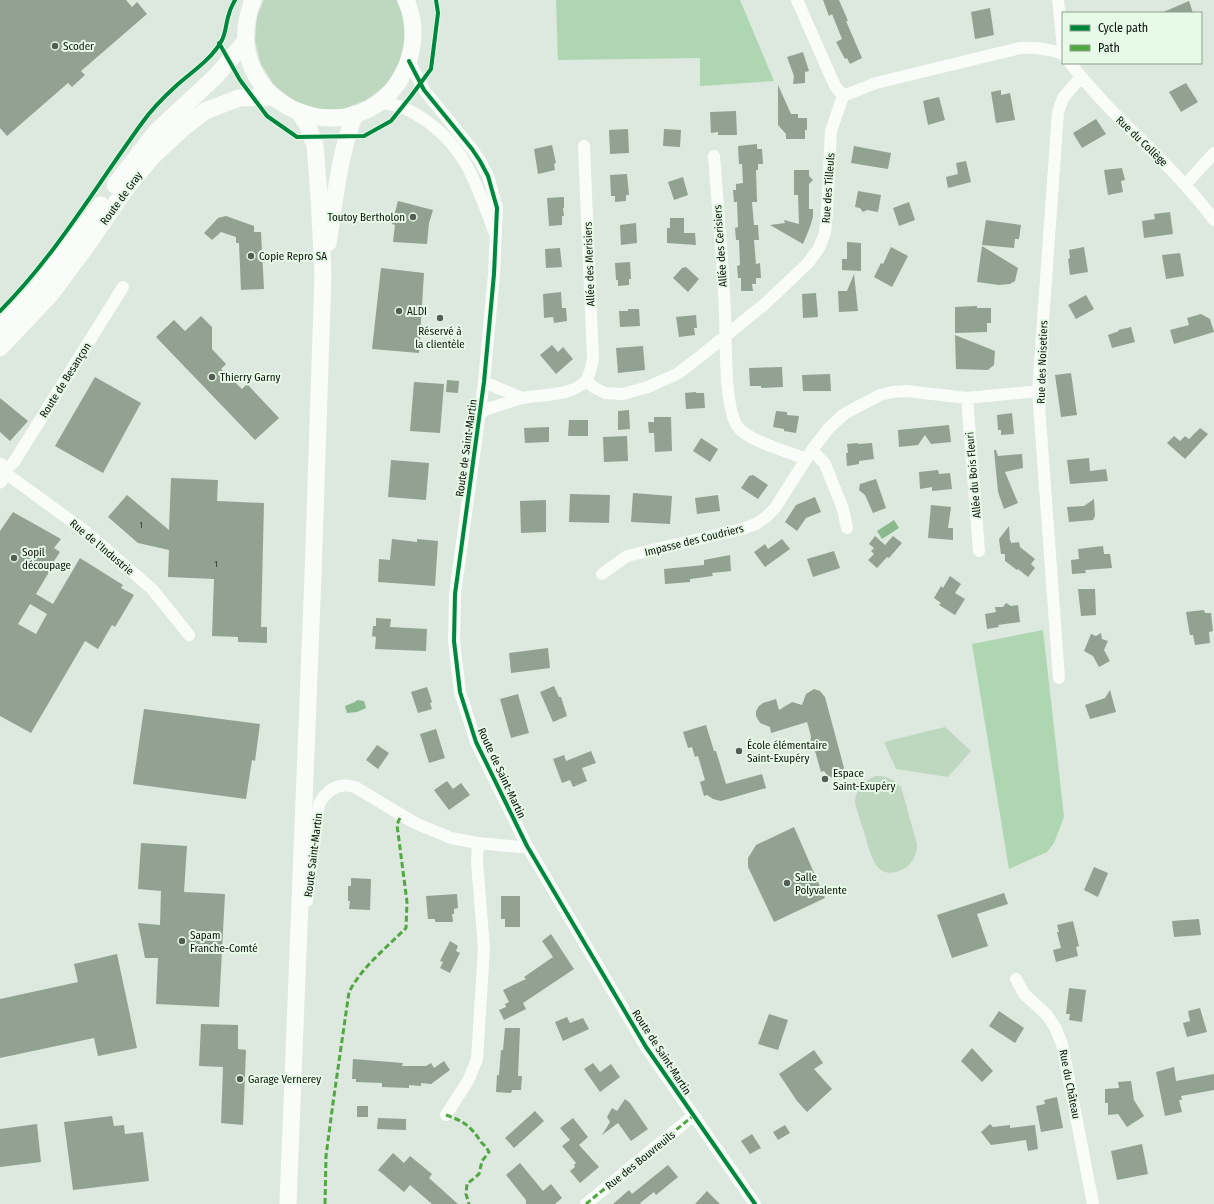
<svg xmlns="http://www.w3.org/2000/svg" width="1214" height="1204" viewBox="0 0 1214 1204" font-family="'Fira Sans Condensed',sans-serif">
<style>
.green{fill:#bed8bf}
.forest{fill:#aed6b1}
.water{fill:#8ab98e}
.building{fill:#91a292;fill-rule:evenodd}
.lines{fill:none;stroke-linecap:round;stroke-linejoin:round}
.minor{stroke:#fafcfa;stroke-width:12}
.tertiary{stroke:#fafcfa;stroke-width:15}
.secondary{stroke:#fafcfa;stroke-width:17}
.quiet{stroke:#50a841;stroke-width:3;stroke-dasharray:6 3;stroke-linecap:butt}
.cycleway-casing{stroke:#e6fae7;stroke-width:6}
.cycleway{stroke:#00873e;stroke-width:4}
.poi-dot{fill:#555e56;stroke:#e6fae7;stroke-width:1.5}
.labels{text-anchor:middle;stroke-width:4;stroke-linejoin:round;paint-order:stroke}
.number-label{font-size:9px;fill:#2d372e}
.poi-label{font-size:11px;fill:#0c130d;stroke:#e6fae7;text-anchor:start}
.street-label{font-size:11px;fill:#0c130d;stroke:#e6fae7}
</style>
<rect width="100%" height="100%" fill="#dde8de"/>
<path class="green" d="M264 0H396L403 15 405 40 399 64 386 85 366 100 343 109H318L294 101 274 85 261 64 255 41 257 16Z
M945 727 971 751 948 777 896 769 884 742Z
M875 776C886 776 893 778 901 787L917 844C917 854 913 863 905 868 877 884 871 857 865 835 861 824 858 814 855 803 856 788 862 783 875 776Z"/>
<path class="forest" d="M556 0H740L774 81 700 86V58L558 60Z
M1043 630 1064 817 1054 843 1047 852 1009 869 972 644Z"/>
<path class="water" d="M894 520 899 528 882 539 877 531Z
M357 700 364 701 366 708 357 712 347 713 345 706 355 702Z"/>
<path class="building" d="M0 0H126L132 7 137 2 147 14 81 71 85 75 72 87 68 83 7 136 0 128Z
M823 0H839L848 21H846L862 58 850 64 847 58 845 59 836 42 842 39 832 14 829 16Z
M1189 1 1193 13H1161Z
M990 8 994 35 975 39 971 12Z
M803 52 809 71 805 72V83L793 84 794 76 787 57Z
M1186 83 1198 102 1181 112 1169 92Z
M778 85 791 114H798V118H807V130H805V139H786V134L778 125Z
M1001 90V95L1010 93 1015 120 996 123 991 92Z
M939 97 945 120 928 125 923 101Z
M736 111 737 135H718V132L711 133 710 112Z
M1096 119 1106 134 1082 148 1073 133Z
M628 129 629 153 610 154 609 130Z
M664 129 681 130 680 147 663 146Z
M757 144V149H762L763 164H758V170H756L757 202H752L754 225H758L759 240H754L756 264 760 263 761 278H756V284H752L753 291H741V278H738L737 266 740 265 739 240H736L735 228 738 227 737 202H734L733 190H736V184L743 183 742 164H739L738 146Z
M552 145 556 163 554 164 555 170 538 174 534 149Z
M854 146 891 153 888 169 851 163Z
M966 161 971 182 948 188 946 177 958 174 956 163Z
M1122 168 1125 180 1121 181 1123 192 1108 195 1104 170Z
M794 170H809V176L813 180 809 184V209H813V217L810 227 803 244 770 225 785 223 784 220 799 224 798 195H794Z
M627 174 629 195H626V201L615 202V196H611L610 175Z
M683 177 688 195 674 200 668 182Z
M858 191 881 195 878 212 867 210 863 212 860 208 855 207Z
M564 197V208H563L564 216H562V225L549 226 547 198Z
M398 201 433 210 429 223 427 244 393 242 395 225 392 224Z
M909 202 915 220 899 226 893 208Z
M1170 212 1173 234 1144 238 1142 221 1155 219 1154 214Z
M226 216 254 226V232H261L264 289 241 290 239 243H236V237L221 232 212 240 204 233 218 218Z
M670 218H684V233H695L696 245 667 243V228H670Z
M986 220 1021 225 1019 239H1015L1014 248 982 245Z
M636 223 637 243 621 245 620 225Z
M847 242 861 243V271L842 270V259H847Z
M982 246 1018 268 1015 281 1010 284 999 285 977 282Z
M891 247 908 256 892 287 874 277 881 263 883 264Z
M1084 247 1088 272 1070 275 1068 259 1070 258 1069 250Z
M560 248 562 267 546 268 545 249Z
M1180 253 1184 276 1166 279 1162 255Z
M630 262 631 279H629V285L618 286V280H616L615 263Z
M686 267 699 279 688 292 673 278 682 268Z
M381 268 424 273 419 353 372 349Z
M854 274 858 311 839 312 838 291H847Z
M561 292 562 308H566L567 321 554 323 553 317 544 318 543 294Z
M816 293 818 317 803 318 802 294Z
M1086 295 1094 309 1076 319 1068 305Z
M977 306V308H991V323H987V332L955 333V307Z
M628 309H639L640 326 620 327 619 311H628Z
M1201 314 1210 319 1214 332 1174 344 1170 330 1189 325 1187 318Z
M696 315 697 328H694L695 335 679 337 676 317Z
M201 316 212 327V349L226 364 221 369 242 389 247 384 279 418 255 440 156 337 174 320 185 331Z
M1131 327 1135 342 1112 348 1108 335 1119 331 1118 330Z
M955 335 995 351 994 365 988 370 956 369Z
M552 345 558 352 563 347 573 359 556 374 540 355Z
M643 346 645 370 618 373 616 348Z
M782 367 783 387 761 388V386H750L749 368Z
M1071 373 1077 415 1061 417 1055 375Z
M830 374 831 391H803L802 375Z
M95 377 141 403 103 473 55 446Z
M447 380 459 381 458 393 446 392Z
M414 382 444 384 440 433 410 431Z
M696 392V393H704L705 408 686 409 685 393Z
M0 398 28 421 10 441 0 432Z
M629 410 630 429 618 430V411Z
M776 411 787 412V415L799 416 796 433 784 431V429L773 427Z
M1012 413 1014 434 1001 435V430H998L997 415Z
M654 417H671L672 451 655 452 654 433H649L648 422H654Z
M569 420H588V436H568Z
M949 425 951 442 931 444 925 435 918 445 899 447 898 430Z
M549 427V442L525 443 524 428Z
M1200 428 1208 434 1185 459 1167 443 1174 436 1180 441 1185 436 1189 439Z
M627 436 628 461 604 462 603 437Z
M701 438 718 449 710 462 693 451Z
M858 443V444L872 443 874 459 859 461V464L847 466 846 453H848L847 444Z
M994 450H996L998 456 1022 454 1023 468 1005 472 1018 503 1004 509 998 492Z
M1089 458 1090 471 1106 469 1108 481 1070 484 1067 460Z
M391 460 429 463 426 500 388 497Z
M938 470 939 474 950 473 952 489 932 491V487L920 489 919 472Z
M753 475 768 485 758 499 741 488 749 476Z
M171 478 218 480 217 501 264 503 261 627H267V643L238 642V637L212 636 214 579 168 577 169 550 138 543 108 517 127 495 169 530Z
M876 479 886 508 873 513 865 495 859 490 860 484Z
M633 493 672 496 670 524 631 522Z
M570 494 610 495 609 523 569 522Z
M718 495 720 511 697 514 695 498Z
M815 497 821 512 806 518 797 531 785 522 796 505Z
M1094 499 1095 516 1093 520 1069 522 1067 507 1084 506Z
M546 500V532L521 533 520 501Z
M931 505 951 507 948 528H953V540L928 538Z
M13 512 61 539 54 548 60 552 54 561 55 562 36 594 53 604 80 558 123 585 121 588 134 595 115 627 112 625 98 649 85 641 31 733 0 716V531ZM30 604 47 614 36 634 18 624Z
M1009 526 1010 541H1011V543L1019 542 1020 547 1035 559 1031 564 1035 568 1028 577 1018 569 1017 570 1005 561V554H1001L999 539Z
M875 536 885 545 893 536 902 543 889 558 887 557 877 568 868 560 874 554 871 551 874 548 869 544Z
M392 539 417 542V539L438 541 435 586 378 582 379 559 390 560Z
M782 539 790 549 765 567 754 552 765 544 768 549Z
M1103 546 1104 554H1110L1112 568 1085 570 1086 573 1072 574 1071 560 1079 559 1078 549Z
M834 551 840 568 813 577 807 559Z
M730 555 731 571 712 573 713 576 690 579V582L665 584 664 569 704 565V560Z
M950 576 961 584 955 593 965 599 955 615 939 605 941 603 934 598 941 586 943 588Z
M1078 589H1095L1096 615 1081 616Z
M1006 603 1011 606 1018 605 1020 622 998 625 999 627 987 629 985 614 996 612 995 607H1003Z
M1204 610 1205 613H1211L1213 631 1209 632 1210 643 1195 645 1193 635H1190L1189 630 1186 612Z
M376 618 391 619 390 627 427 629 426 651 375 649 376 637 372 636 373 626H376Z
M1101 633 1102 639 1108 641 1104 650 1110 661 1099 667 1093 656 1084 651 1091 634 1096 636Z
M548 648 550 668 511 673 509 653Z
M554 686 559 697H561L567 716 553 722 540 692Z
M427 687 432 702 430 703 432 709 418 713 411 692Z
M814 689 820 691 825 697 844 768 841 775 833 778 827 775 824 771 821 772 815 751 810 744 811 736 807 722 771 733 770 727 760 723 756 716V711L759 706 763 703 776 699 779 710 792 702 802 705 806 694Z
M1110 690 1116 712 1090 719 1085 705 1105 698Z
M518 694 529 733 511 738 500 699Z
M144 709 260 724 255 761 252 760 246 799 133 784Z
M706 725 714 751H716L726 784 762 774 766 788 721 801 713 799 707 795 704 796 700 782 705 780 698 756 695 757 692 747 688 748 683 732Z
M436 729 445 758 429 763 420 734Z
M377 745 389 753 378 769 366 760Z
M591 751 596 763 582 768 587 781 573 787 570 780 562 783 553 759 564 755 566 761Z
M447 781 453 789 461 783 470 795 449 810 434 790Z
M794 827 825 898 774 922 748 867V858L756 845Z
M141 843 187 846 184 892 225 894 219 1007 156 1004 158 958H145L138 923 160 925 161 891 138 889Z
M1094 867 1108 873 1098 897 1084 890Z
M351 878 371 879 370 910 349 909 350 901H348V886H351Z
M1004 893 1008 904 977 914 988 946 952 958 937 915Z
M457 894 458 908 454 909V914H452L453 922H435V919H428L426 896Z
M501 896H520V927H505V919H501Z
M1199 919 1201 935 1174 937 1172 921Z
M1073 921 1079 946 1076 947 1078 956 1056 962 1053 950 1061 948 1057 932H1059L1057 925Z
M551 934 574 969 523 1003 526 1009 504 1020 499 1010 506 1007 505 1004 509 1002 503 990 526 979 524 977 553 957 542 941Z
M450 941 458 946 456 951 460 953 450 973 440 968 443 962 440 961Z
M117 954 137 1048 98 1056 94 1038 0 1058V999L78 982 74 964Z
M1069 988 1086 990 1082 1022 1069 1020 1070 1014H1066Z
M1200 1008 1207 1032 1187 1037 1183 1023 1190 1021 1188 1011Z
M999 1011 1024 1028 1015 1043 989 1026Z
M769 1014 788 1020 778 1050 758 1044Z
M567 1017 570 1023 583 1018 589 1029 563 1041 555 1022Z
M201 1024 238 1025V1049L246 1050 243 1125 221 1123 223 1067 199 1066Z
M505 1028H520L518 1076H522L521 1090H512L511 1093 496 1092 497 1075H499L501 1050H503Z
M972 1048 993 1071 982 1082 961 1061Z
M814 1050 823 1063 814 1069 832 1089 807 1112 797 1101 779 1074Z
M353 1059 403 1063 402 1066H426L431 1063 434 1068 444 1061 450 1070 431 1084 421 1083V1086L409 1085V1088L382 1087V1083L356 1082V1079H352Z
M593 1063 600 1072 611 1064 620 1077 600 1092 584 1069Z
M1174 1067 1176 1081 1214 1074V1090L1181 1096 1182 1100H1179L1182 1112 1165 1116 1156 1072Z
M1131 1081 1134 1100 1144 1116 1127 1127 1118 1114 1108 1115V1103H1105V1089L1119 1088 1118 1082Z
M1057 1097 1063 1128 1041 1132 1036 1106 1045 1104 1044 1100Z
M625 1099 630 1103 648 1129 631 1141 618 1123 602 1135 610 1122 607 1117 612 1108 617 1111Z
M357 1106H368V1117H357Z
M535 1111 544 1121 514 1148 505 1138Z
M112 1116 114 1126 124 1125 125 1134 143 1132 149 1181 73 1190 64 1122Z
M378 1118 406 1119V1130L377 1129Z
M573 1118 588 1137 579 1145 599 1167 580 1183 570 1171 575 1167 574 1165 576 1163 562 1146 570 1140 560 1128Z
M37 1124 41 1162 0 1167V1129Z
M990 1124 993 1127 1010 1125V1128L1035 1125 1038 1149 1028 1151 1026 1140 991 1145 981 1132Z
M785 1125 790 1133 778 1140 773 1132Z
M752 1134 761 1148 750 1154 741 1141Z
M1142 1144 1148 1174 1117 1180 1111 1151Z
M393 1153 404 1163 410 1156 432 1174 429 1178 458 1204H432L410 1185 404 1192 378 1170Z
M520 1163 543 1191 551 1184 562 1198 555 1204H526V1200L506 1175Z
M668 1165 678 1177 656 1195 654 1192 640 1203 641 1204H613L629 1190 632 1194Z
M707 1191 720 1204H695Z"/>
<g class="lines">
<path class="minor" d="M797 0 835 86 843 96
M1058 0 1063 48 1061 53 1063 55
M409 61 424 90 472 149 480 161 488 176 497 208 494 274 484 382 455 594 454 641 460 692 476 742 527 846 646 1047 755 1204
M1070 63C1114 120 1171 162 1214 220
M378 103C399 104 411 110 428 122 468 151 477 187 494 231
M584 146 593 359 590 372 586 381
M714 156C718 209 723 261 725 314 726 338 724 410 738 427 748 441 789 452 806 459
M1186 184 1214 153
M123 287 14 462 4 472 85 531 152 589 189 635
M522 398C543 394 569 397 586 381L595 388 605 393 623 394 648 387 677 374 702 355 766 303 808 263 819 248 825 233 827 212 831 131 843 96 876 83 1020 48C1035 47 1047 49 1061 53
M967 398 979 551
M479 414 487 409 522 398 484 382
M812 450 825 464 843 509 847 528
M602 574 627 556 742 529 756 524 766 517 775 508 812 450 828 429 844 414 880 395 892 392 906 391 967 398 1038 391
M1059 678 1038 391 1058 112 1063 98 1081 77
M307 901 319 804C327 790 338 782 355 787L415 823 451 838 478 843 519 847 527 846
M1016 979 1024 994 1047 1015 1055 1027 1062 1044 1093 1204
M446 1115 468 1081 477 1059 484 948 477 862 478 843
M586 1204 693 1116"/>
<path class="tertiary" d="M0 465 4 472 0 481"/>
<path class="secondary" d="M253 0C211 110 366 166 407 65 415 44 415 21 406 0
M115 185 156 132 215 77 229 61 246 40
M328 243C335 201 339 154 355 114
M0 329 38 288 101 205
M0 348 51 294 88 244 127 187 152 157 182 129 205 111 239 98 273 97
M288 1204 313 575 323 275 319 196 315 145 307 124 299 112"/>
<path class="quiet" d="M446 1115C463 1121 471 1126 481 1142 484 1145 487 1148 489 1152L482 1161 479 1174 467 1184 466 1194 469 1204
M325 1204 326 1156 333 1103 349 992C362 967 386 948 406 928L407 902 397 825 401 815
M586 1204 693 1116"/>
<defs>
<path id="cycleway" d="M219 43 240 80 267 116 297 137 364 136 391 121 411 96 431 69 438 13 436 0
M409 61 424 90 472 149 480 161 488 176 497 208 494 274 484 382 455 594 454 641 460 692 476 742 527 846 646 1047 755 1204
M0 311C56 255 96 186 142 123 151 110 166 95 177 85 193 71 212 59 222 40 226 32 226 22 229 14 230 9 233 4 235 0"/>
</defs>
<use href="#cycleway" class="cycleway-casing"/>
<use href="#cycleway" class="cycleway"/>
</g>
<g class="poi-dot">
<circle cx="55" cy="46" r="4"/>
<circle cx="413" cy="217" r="4"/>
<circle cx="251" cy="256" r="4"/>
<circle cx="399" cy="311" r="4"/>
<circle cx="440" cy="318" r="4"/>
<circle cx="212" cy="377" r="4"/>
<circle cx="14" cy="558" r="4"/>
<circle cx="739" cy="751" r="4"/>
<circle cx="825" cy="779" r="4"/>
<circle cx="787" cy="883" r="4"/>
<circle cx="182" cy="941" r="4"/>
<circle cx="240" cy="1079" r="4"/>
</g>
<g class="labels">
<g class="number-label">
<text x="141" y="528">1</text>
<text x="216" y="567">1</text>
</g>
<g class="poi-label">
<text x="63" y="50">Scoder</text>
<text x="405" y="221" text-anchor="end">Toutoy Bertholon</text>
<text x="259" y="260">Copie Repro SA</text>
<text x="407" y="315">ALDI</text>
<text x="440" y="335" text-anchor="middle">Réservé à<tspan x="440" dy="13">la clientèle</tspan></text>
<text x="220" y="381">Thierry Garny</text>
<text x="22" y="556">Sopil<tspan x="22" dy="13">découpage</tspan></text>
<text x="747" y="749">École élémentaire<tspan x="747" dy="13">Saint-Exupéry</tspan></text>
<text x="833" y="777">Espace<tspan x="833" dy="13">Saint-Exupéry</tspan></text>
<text x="795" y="881">Salle<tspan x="795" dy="13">Polyvalente</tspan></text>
<text x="190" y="939">Sapam<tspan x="190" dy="13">Franche-Comté</tspan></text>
<text x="248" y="1083">Garage Vernerey</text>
</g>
<g class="street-label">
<text transform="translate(1142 141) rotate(44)" y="4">Rue du Collège</text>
<text transform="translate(828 188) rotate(-86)" y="4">Rue des Tilleuls</text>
<text transform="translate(121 198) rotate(-54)" y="4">Route de Gray</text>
<text transform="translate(720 246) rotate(-94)" y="4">Allée des Cerisiers</text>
<text transform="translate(589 264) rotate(-92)" y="4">Allée des Merisiers</text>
<text transform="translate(1042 362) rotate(-88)" y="4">Rue des Noisetiers</text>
<text transform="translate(65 380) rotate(-58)" y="4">Route de Besançon</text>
<text transform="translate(466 448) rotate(-82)" y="4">Route de Saint-Martin</text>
<text transform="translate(973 475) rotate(-95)" y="4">Allée du Bois Fleuri</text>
<text transform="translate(694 540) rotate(-14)" y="4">Impasse des Coudriers</text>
<text transform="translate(102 547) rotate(40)" y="4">Rue de l'Industrie</text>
<text transform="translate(502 773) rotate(65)" y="4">Route de Saint-Martin</text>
<text transform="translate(313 855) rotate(-83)" y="4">Route Saint-Martin</text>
<text transform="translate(662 1052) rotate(57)" y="4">Route de Saint-Martin</text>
<text transform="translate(1070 1084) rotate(79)" y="4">Rue du Château</text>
<text transform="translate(640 1160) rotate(-39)" y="4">Rue des Bouvreuils</text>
</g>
</g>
<rect x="1062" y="12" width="140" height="52" fill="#e6fae7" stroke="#8f9e90"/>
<rect x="1070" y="25" width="20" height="6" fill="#00873e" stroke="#8f9e90"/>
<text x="1098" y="32" font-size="12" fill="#0c130d">Cycle path</text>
<rect x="1070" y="45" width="20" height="6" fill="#50a841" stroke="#8f9e90"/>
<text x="1098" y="52" font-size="12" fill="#0c130d">Path</text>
</svg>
